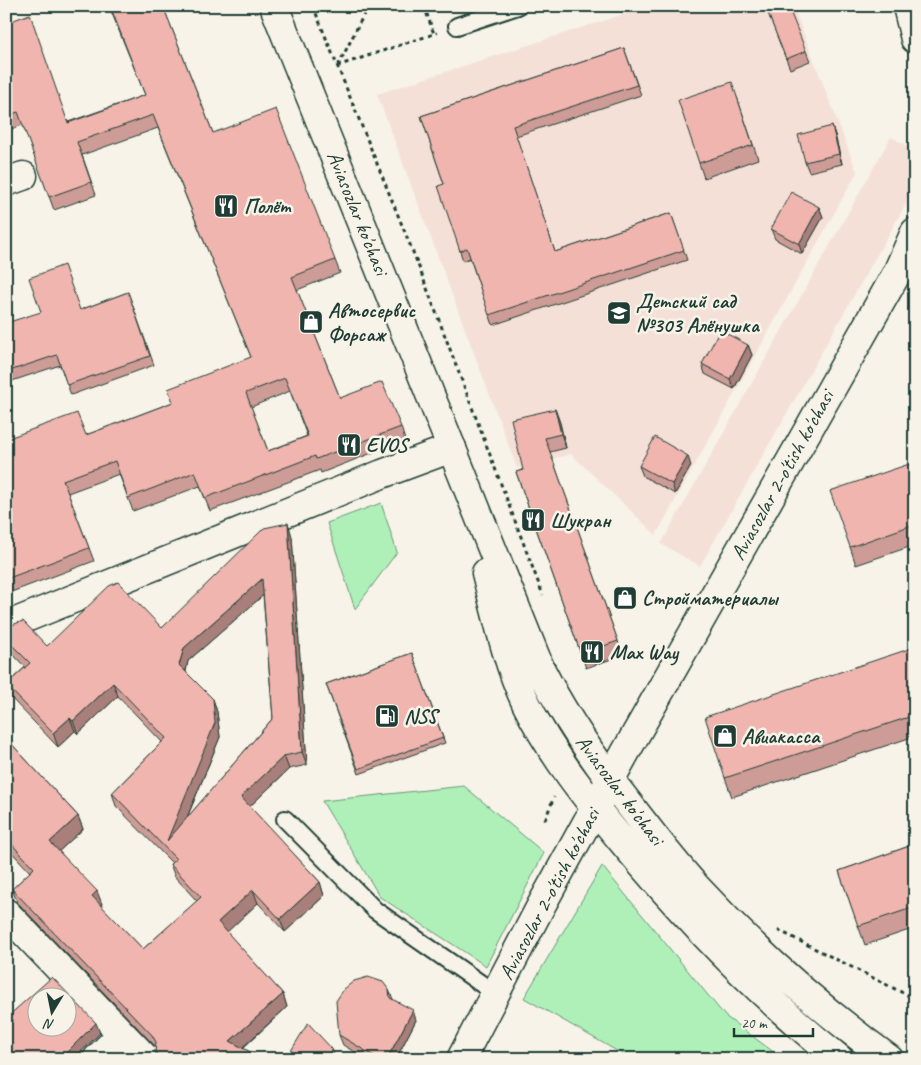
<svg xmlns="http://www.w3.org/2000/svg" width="921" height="1065" viewBox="0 0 921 1065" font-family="Caveat,sans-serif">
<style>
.built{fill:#f5e0d7}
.green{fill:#aff0b9;stroke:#679676}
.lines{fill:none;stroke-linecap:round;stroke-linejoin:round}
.lane-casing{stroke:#1f3d34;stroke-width:20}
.street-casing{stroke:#1f3d34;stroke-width:31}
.secondary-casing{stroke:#1f3d34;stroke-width:31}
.path{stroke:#1f3d34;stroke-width:3;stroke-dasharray:4 4;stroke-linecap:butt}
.lane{stroke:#f7f3e8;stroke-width:16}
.street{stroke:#f7f3e8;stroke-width:28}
.secondary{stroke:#f7f3e8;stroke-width:28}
.wall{fill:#ce9c96;stroke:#1f3d34;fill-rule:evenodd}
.shaded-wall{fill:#a87f7a;stroke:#1f3d34}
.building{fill:#f0b5ae;stroke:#1f3d34;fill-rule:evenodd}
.labels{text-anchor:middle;stroke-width:5;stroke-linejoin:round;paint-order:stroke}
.poi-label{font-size:21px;font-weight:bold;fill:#1f3d34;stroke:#f7f3e8;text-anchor:start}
.street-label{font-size:21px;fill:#1f3d34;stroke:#f7f3e8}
</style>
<rect width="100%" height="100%" fill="#f7f3e8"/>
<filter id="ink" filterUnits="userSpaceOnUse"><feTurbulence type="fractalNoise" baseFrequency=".02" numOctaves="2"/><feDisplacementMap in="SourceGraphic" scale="10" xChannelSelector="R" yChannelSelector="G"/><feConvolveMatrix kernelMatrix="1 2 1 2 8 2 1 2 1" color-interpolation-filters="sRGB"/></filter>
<g filter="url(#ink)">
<path class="built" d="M649 6H793L857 172 656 535 571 454 517 468 377 94Z
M891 137 915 150V188L700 566 661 544Z"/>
<path class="green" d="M381 503 397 552 355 609 327 523Z
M464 786 544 853 486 966 380 897 322 801Z
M602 866 725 1016 783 1059H631L524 998Z"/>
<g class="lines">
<defs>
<path id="lane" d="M457 26 518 6
M285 819 375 910 496 994"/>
<path id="street" d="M907 6 915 39
M6 182 23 176
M6 626 382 474 452 448
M6 913 146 1059
M97 1059 121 1035
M461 1059 542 904 624 755 897 273 915 232"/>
<path id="secondary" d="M274 6 540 668C566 720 599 767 635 812 655 838 675 864 697 888 755 951 820 1009 889 1059
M486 573C497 616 507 663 526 703 551 754 587 799 623 842 688 921 760 995 839 1059"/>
</defs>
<use href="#lane" class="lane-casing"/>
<use href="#street" class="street-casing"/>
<use href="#secondary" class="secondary-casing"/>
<path class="path" d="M313 6 417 262 543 595
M424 6 434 34
M337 66 437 33
M338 66 368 6
M545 820 554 797
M778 930 915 999"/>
<use href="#lane" class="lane"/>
<use href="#street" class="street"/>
<use href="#secondary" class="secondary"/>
</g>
<path class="wall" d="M109 6H163L213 133 335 260 340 273 297 290 340 398 401 427 405 440 321 473 320 470 210 511 200 486 133 511 119 474 68 493 94 561 6 594V439L86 435 173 402 251 357 158 128 82 155 96 195 54 210 23 125 6 131V9L11 21 68 122 145 95ZM290 391 307 436 268 451 251 407Z
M450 6H460L452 9Z
M770 18 806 51 810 61 790 69Z
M624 48 641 95 516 136 555 252 671 213 687 260 493 325 470 258 463 261 460 251 444 184 421 116Z
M737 97 758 159 704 178 699 163Z
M832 126 835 135 842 164 809 172 805 162Z
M819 207 823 217 802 254 775 239 771 229Z
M128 292 154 365 71 395 60 365 6 383V323L80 310Z
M748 345 752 355 734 389 705 374 702 364Z
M555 409 560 423 566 448 550 452 623 655 586 668 516 472 523 470Z
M915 462V545L856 565 850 547Z
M639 466H691L675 494 643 476Z
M288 523 292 537 307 765 289 769 249 807 320 882 324 896 285 932 258 903 226 932 283 994 287 1007 243 1048 263 1059H158L155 1052 156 1047 17 902 12 889 30 872 6 846V738L78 816 83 829 59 851 102 904 101 906 143 949 197 901 175 877 170 864 172 863 116 806 112 793 162 742 118 696 78 734 75 731 58 747 11 698 6 685 25 667 6 647V627L47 646 162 628ZM263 595 273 718 187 818 220 737 217 712 213 699 186 672 188 661Z
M915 647V736L732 797 725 778Z
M412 653 445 743 359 774 326 684Z
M915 844V928L865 945 839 871Z
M915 960V973L912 972 909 962Z
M389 990 393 999 416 1020 396 1059H366L343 1045 339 1035Z"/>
<path class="shaded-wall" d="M832 126 835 135 842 164 839 154Z
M819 207 823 217 802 254 799 244Z
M748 345 752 355 734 389 730 379Z
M555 409 560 423 566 448 561 434Z
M688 456 691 466 675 494 672 484Z
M288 523 292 537 307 765 302 752Z
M262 579 267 592 188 661 184 679 179 665 184 648Z
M113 683 118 696 78 734 73 721Z
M213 699 217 712 220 737 172 854 167 841Z
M70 718 75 731 58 747 53 733Z
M284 756 289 769 245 811 241 797Z
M78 816 83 829 55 855 50 842Z
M320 882 324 896 285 932 280 919Z
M253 890 258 903 223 936 218 922Z
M97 891 102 904 96 909 92 896Z
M283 994 287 1007 235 1054 230 1041Z
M413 1010 416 1020 396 1059H387Z
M96 1023 100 1033 74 1059H60Z
M332 1049 336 1059H326Z"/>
<path class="building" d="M110 6H163L213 133 276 109 335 260 292 277 340 398 382 382 401 427 316 459 315 456 205 498 195 472 128 498 115 461 63 480 89 548 6 579V439L77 413 86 435 173 402 168 389 251 357 153 115 77 142 91 182 49 197 18 112 6 116V9L11 21 30 14 68 123 145 95ZM285 378 308 436 268 451 246 393Z
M771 6H788L806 51 786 59 766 8Z
M624 48 637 85 513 126 555 252 671 213 684 250 489 315 467 248 460 251 438 186 444 184 421 116Z
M732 82 753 145 699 163 678 100Z
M832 126 839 154 805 162 798 135Z
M791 192 819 207 799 244 771 229Z
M64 265 80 310 128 292 150 356 67 385 57 355 6 372V323L41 312 29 278Z
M720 330 748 345 730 379 702 364Z
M555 409 561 434 545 438 618 641 581 654 516 472 523 470 511 419Z
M655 437 688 456 672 484 639 466Z
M915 462V524L850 547 830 491Z
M288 523 302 752 284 756 241 797 320 882 280 919 253 890 218 922 283 994 230 1041 263 1059H161L155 1052 156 1042 152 1035 12 889 34 868 6 838V738L78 816 50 842 97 891 92 896 143 949 201 897 170 864 176 859 112 793 166 738 113 683 73 721 70 718 53 733 6 685 30 663 6 639V627L23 621 47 646 109 586 118 582 162 628 264 528ZM262 579 273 718 167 841 215 723 213 699 179 665 184 648Z
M915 647V715L725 778 705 717Z
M412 653 443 738 358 769 326 684Z
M915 844V907L858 926 839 871Z
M915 960V965L909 962Z
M52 977 96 1023 60 1059H6V1018ZM38 998H68V1028H38Z
M368 977 383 982 389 990 390 998 413 1010 387 1059H379L339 1035 336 1001 344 989 354 981Z
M308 1023 332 1049 326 1059H286Z"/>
</g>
<defs>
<symbol id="restaurant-square" viewBox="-11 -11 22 22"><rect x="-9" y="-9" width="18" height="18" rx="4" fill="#1f3d34" stroke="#f7f3e8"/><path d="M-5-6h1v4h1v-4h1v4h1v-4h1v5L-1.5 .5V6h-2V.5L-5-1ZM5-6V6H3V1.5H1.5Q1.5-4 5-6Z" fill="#fff"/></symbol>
<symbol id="school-square" viewBox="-11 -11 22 22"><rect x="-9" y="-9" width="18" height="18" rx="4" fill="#1f3d34" stroke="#f7f3e8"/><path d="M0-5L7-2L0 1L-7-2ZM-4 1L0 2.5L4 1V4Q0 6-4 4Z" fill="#fff"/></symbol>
<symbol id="shop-square" viewBox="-11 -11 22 22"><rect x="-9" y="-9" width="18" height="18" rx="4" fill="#1f3d34" stroke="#f7f3e8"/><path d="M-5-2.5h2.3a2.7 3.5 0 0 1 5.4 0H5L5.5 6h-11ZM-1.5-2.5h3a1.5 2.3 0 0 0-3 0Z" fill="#fff"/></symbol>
<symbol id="fuel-square" viewBox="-11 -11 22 22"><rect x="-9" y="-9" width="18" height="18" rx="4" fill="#1f3d34" stroke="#f7f3e8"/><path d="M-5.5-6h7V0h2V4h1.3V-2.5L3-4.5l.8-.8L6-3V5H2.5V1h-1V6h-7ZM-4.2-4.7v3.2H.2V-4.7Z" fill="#fff"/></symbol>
</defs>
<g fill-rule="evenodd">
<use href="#restaurant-square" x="212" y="192" width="28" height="28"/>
<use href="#school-square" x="605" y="299" width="28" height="28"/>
<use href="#shop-square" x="297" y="308" width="28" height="28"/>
<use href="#restaurant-square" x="335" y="431" width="28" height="28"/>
<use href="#restaurant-square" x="519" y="506" width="28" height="28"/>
<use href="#shop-square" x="611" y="584" width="28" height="28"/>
<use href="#restaurant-square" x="578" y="638" width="28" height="28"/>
<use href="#fuel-square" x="373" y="702" width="28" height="28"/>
<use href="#shop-square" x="711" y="722" width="28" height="28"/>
</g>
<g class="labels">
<g class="poi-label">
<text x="244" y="213">Полёт</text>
<text x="636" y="308">Детский сад<tspan x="636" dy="24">№303 Алёнушка</tspan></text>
<text x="328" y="317">Автосервис<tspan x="328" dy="24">Форсаж</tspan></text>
<text x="366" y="452">EVOS</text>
<text x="550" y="527">Шукран</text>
<text x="642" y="605">Стройматериалы</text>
<text x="610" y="659">Max Way</text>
<text x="404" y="723">NSS</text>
<text x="742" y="743">Авиакасса</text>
</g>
<g class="street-label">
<text transform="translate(358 213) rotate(68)" y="7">Aviasozlar ko'chasi</text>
<text transform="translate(782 475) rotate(-61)" y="7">Aviasozlar 2-o'tish ko'chasi</text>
<text transform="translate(620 790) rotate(53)" y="7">Aviasozlar ko'chasi</text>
<text transform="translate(549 894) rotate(-62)" y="7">Aviasozlar 2-o'tish ko'chasi</text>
</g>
</g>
<rect width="921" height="1065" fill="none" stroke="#f7f3e8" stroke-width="25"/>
<rect x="12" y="12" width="896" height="1040" fill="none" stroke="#1f3d34" stroke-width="2" filter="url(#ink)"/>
<g transform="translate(52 1012) rotate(190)"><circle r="24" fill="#f7f3e8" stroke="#a1aaa0"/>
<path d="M0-4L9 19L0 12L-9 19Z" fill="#1f3d34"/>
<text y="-8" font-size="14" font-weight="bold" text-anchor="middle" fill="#1f3d34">N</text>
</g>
<path d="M734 1028v8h79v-8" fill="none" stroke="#1f3d34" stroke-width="2.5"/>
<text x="741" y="1028" font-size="15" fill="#1f3d34" stroke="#f7f3e8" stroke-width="4" paint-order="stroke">20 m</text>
</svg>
